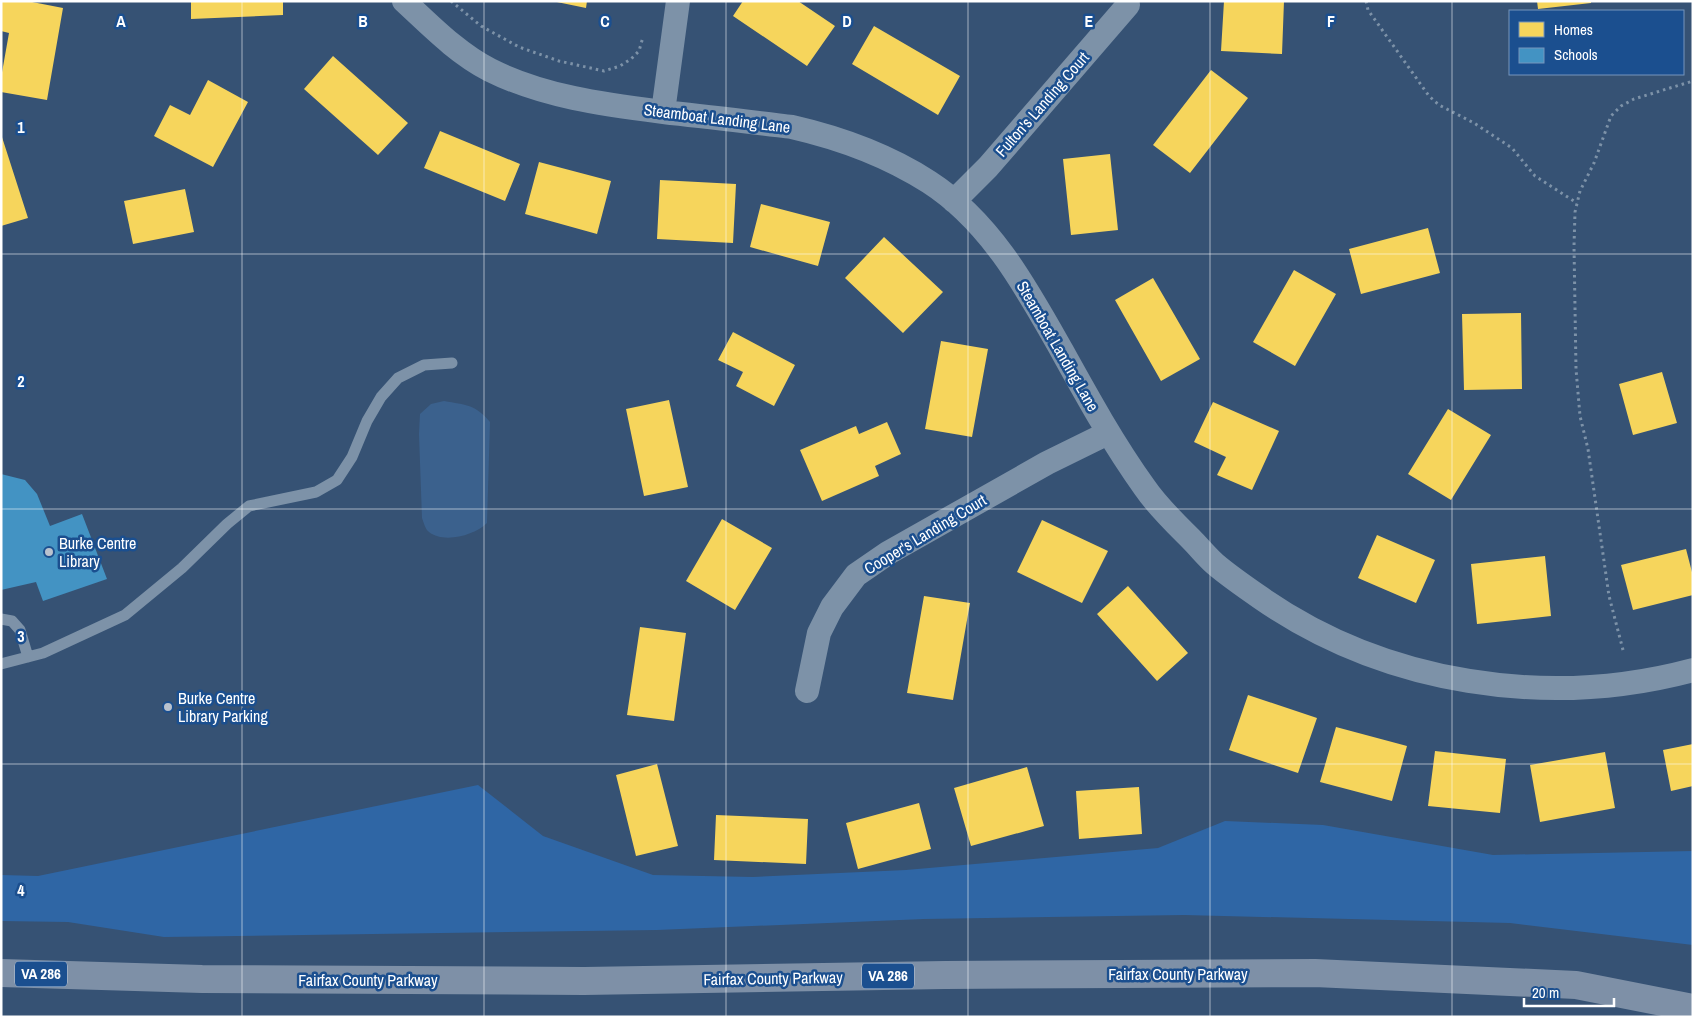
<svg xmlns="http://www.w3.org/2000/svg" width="1694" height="1018" viewBox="0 0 1694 1018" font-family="'Archivo Narrow',sans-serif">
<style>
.green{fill:#2f66a5}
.water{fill:#3b618d}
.homes{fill:#f6d55c}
.schools{fill:#4393c3}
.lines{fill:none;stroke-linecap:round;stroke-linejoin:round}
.path{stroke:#7d92a8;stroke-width:3;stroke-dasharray:2.5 4;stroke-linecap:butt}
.service{stroke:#7d92a8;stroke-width:11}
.minor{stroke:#7d92a8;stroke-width:24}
.trunk{stroke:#7e90a7;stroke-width:28}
.grid{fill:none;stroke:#fff;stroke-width:1;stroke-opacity:0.55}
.poi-dot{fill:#b9c2ce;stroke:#1b4f8f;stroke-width:2}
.labels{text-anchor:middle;stroke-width:5;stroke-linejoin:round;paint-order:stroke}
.shield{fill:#1b4f8f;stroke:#bbcadd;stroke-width:1}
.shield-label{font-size:15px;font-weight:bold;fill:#fff}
.street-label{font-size:16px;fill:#fff;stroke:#1b4f8f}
.poi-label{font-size:16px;fill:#fff;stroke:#1b4f8f;text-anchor:start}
.grid-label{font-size:16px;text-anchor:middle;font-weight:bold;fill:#fff;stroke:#1b4f8f;stroke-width:5;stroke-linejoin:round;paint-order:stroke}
</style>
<rect width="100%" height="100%" fill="#365274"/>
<path class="green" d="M478 785 543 836 653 875 753 877 906 870 1158 848 1225 821 1323 825 1493 855 1693 851V945L1510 923 1184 915 924 919 657 930 164 937 68 922 1 921V875L38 876Z"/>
<path class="water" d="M444 401C466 405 475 404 490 422L487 523C475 535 444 544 429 532 425 529 424 523 422 518L419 434 420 414 431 404Z"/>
<path class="homes" d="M1 1H27L63 8 47 100 1 92V78L9 33 1 31Z
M191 1H283V15L191 19Z
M552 1H587L586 8Z
M743 1H798L835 26 807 66 733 16Z
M1224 1H1284L1282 54 1221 51Z
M1537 1H1591V3L1538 9Z
M874 26 960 76 938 115 852 64Z
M333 56 408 123 378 155 304 89Z
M1211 70 1248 98 1190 173 1153 145Z
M208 80 248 102 213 167 154 136 170 105 190 115Z
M440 131 520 164 505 201 424 168Z
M1 134 28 218 1 226Z
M1110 154 1118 230 1071 235 1063 159Z
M539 162 611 181 597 234 525 214Z
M660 180 736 184 733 243 657 239Z
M185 189 194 232 133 244 124 201Z
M761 204 830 222 818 266 750 247Z
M1428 228 1440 273 1361 294 1349 249Z
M884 237 943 292 903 333 845 278Z
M1294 270 1336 294 1295 366 1253 342Z
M1153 278 1200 359 1161 381 1115 300Z
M1521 313 1522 389 1464 390 1462 314Z
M733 332 795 365 774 406 736 386 743 372 718 360Z
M941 341 988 349 972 437 925 429Z
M1662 372 1677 423 1633 435 1619 384Z
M669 400 688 487 644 496 626 409Z
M1213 402 1279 431 1252 490 1217 475 1226 457 1194 442Z
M1448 409 1491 435 1451 500 1408 474Z
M887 422 901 454 875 466 879 476 822 501 800 450 856 426 859 434Z
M722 519 772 548 735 610 686 581Z
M1042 520 1108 551 1082 603 1017 572Z
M1377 535 1435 560 1416 603 1358 578Z
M1686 549 1693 576V595L1633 610 1621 565Z
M1545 556 1551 616 1477 624 1471 564Z
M1128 586 1188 653 1157 681 1097 614Z
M924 596 970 603 953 700 907 693Z
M640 627 686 633 674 721 627 715Z
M1248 695 1317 718 1298 773 1229 750Z
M1336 727 1407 746 1392 801 1320 782Z
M1693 744V786L1671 791 1663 750Z
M1435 751 1506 759 1500 813 1428 806Z
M1605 752 1615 808 1540 822 1530 765Z
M657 764 678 846 636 856 616 775Z
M1027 767 1044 826 971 846 954 788Z
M1139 787 1142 834 1079 839 1076 791Z
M919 803 931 849 858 869 846 823Z
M716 815 808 819 806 864 714 860Z"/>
<path class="schools" d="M1 474 25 480 37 494 50 526 82 514 107 579 43 601 36 582 1 590Z"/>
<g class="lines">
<path class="path" d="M451 1 481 26 519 47 559 61 604 71 620 66 631 59 639 51 643 37
M1366 1 1368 10 1429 96 1439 105 1474 123 1512 148 1535 176 1577 203
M1623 650 1609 596 1588 449 1580 416 1576 369 1574 246 1575 212 1580 191 1594 163 1611 116 1621 106 1634 99 1693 81"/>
<path class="service" d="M1 619 12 621 20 630 28 657
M1 664 43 653 125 615 182 568 227 524 249 506 316 492 337 480 352 457 367 421 381 397 398 378 424 365 452 363"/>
<path class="minor" d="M404 1C431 26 457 53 490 70 546 98 609 105 671 113 711 117 751 122 792 127 840 138 887 155 929 182 991 222 1027 289 1062 351 1088 398 1114 445 1145 488 1158 507 1175 523 1191 539 1199 547 1206 556 1215 564 1229 576 1245 587 1261 598 1385 684 1547 709 1693 670
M663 112 678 1
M954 201 988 167 1128 5
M807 691 819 633 832 607 856 575 888 553 1047 463 1108 433"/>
<path class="trunk" d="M1 973 202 979 584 981 945 975 1315 973 1576 985 1693 1008"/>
</g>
<path class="grid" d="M242 1V1017M484 1V1017M726 1V1017M968 1V1017M1210 1V1017M1452 1V1017M1 254H1693M1 509H1693M1 764H1693"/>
<g class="poi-dot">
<circle cx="49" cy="552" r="5"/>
<circle cx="168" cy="707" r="5"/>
</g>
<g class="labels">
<g class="shield">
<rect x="15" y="961.5" width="52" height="25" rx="4"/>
<rect x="862" y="963.5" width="52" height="25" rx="4"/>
</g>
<g class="shield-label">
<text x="41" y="979">VA 286</text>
<text x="888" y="981">VA 286</text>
</g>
<g class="street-label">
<text transform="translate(1042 104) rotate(-49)" y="6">Fulton's Landing Court</text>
<text transform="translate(717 118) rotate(7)" y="6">Steamboat Landing Lane</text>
<text transform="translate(1058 346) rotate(60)" y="6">Steamboat Landing Lane</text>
<text transform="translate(925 534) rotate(-31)" y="6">Cooper's Landing Court</text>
<text x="1178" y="980">Fairfax County Parkway</text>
<text transform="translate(773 978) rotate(-1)" y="6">Fairfax County Parkway</text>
<text x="368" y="986">Fairfax County Parkway</text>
</g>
<g class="poi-label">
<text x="59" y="549">Burke Centre<tspan x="59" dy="18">Library</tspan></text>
<text x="178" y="704">Burke Centre<tspan x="178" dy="18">Library Parking</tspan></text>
</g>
</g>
<g class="grid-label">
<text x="121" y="27">A</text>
<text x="363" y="27">B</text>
<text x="605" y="27">C</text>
<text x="847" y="27">D</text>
<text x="1089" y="27">E</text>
<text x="1331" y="27">F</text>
<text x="21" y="133">1</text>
<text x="21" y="387">2</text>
<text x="21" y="642">3</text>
<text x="21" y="896">4</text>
</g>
<rect width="1694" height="1018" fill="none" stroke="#ffffff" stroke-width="5"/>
<rect x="1509" y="10" width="175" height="65" fill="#1b4f8f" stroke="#7695bc"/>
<rect x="1519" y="22" width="25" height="15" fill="#f6d55c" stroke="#7695bc"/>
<text x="1554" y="35" font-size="15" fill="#ffffff">Homes</text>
<rect x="1519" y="48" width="25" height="15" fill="#4393c3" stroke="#7695bc"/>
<text x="1554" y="60" font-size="15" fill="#ffffff">Schools</text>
<path d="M1524 998v8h90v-8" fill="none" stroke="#ffffff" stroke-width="2.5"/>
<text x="1532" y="998" font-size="15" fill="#ffffff" stroke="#1b4f8f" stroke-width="4" paint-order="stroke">20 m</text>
</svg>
